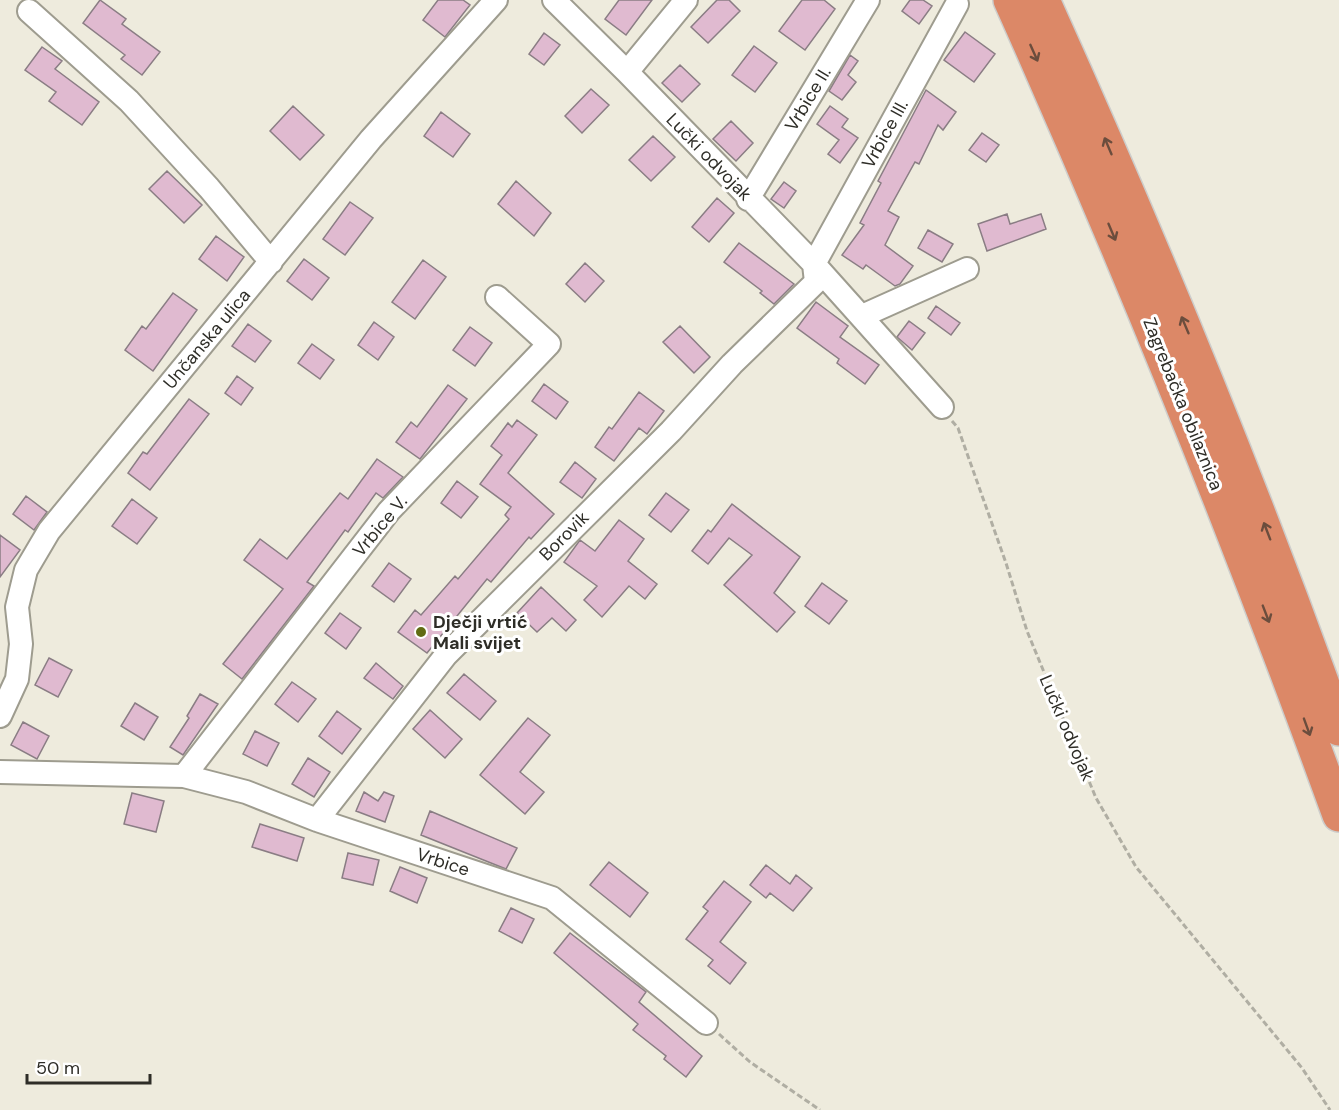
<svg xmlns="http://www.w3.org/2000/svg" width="1339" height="1110" viewBox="0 0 1339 1110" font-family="'DM Sans',sans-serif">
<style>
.building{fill:#e0bad0;stroke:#8a7d84;stroke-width:1.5}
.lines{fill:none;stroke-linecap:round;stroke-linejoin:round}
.minor-casing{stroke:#9e9c8f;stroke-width:26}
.highway-casing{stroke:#cdcdcb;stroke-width:36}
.path{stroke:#b0aea3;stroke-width:3;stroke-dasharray:6 3;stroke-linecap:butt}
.minor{stroke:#fff;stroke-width:22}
.highway{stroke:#dc8867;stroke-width:33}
.oneway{stroke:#6b4d3d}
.poi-dot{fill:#616c14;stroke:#fff;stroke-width:2}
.labels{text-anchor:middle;stroke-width:6;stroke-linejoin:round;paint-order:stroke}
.street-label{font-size:18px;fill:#2e2d27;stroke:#fff}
.poi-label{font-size:18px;font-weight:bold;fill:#2e2d27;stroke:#fff;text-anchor:start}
</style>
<rect width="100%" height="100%" fill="#eeebdd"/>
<path class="building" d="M100 0 126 19 122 24 160 52 142 75 121 59 125 55 83 23Z
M438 0H463L470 5 445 37 423 20Z
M619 0H652L626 35 605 19Z
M717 0H729L740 11 708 43 691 27Z
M802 0H824L835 9 805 50 779 31Z
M910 0H923L932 6 919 24 902 11Z
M965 32 995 54 974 82 944 60Z
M544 33 560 45 544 65 529 54Z
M754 46 777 63 755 92 732 75Z
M42 47 62 61 55 69 99 102 82 125 49 101 56 92 25 70Z
M850 55 858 61 848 75 856 82 842 100 829 91Z
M680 65 700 84 682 102 662 83Z
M591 89 609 105 582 133 565 116Z
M926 90 956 112 943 130 938 125 919 164 915 162 888 211 899 217 885 245 913 266 900 284 895 286 866 265 863 269 842 255 864 225 860 223 881 183 878 181Z
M293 106 324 135 300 160 270 131Z
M830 106 848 119 842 127 858 138 840 163 828 154 839 140 817 124Z
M441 112 470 134 453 157 424 136Z
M731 121 753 143 736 161 713 139Z
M982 133 999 145 986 162 969 150Z
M653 136 675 157 651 181 629 160Z
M167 171 202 205 184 223 149 189Z
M516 181 551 213 534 236 498 204Z
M784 182 796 191 784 208 771 199Z
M717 198 734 213 709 242 692 227Z
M350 202 373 218 345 255 323 239Z
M1007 214 1010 224 1041 214 1046 229 987 251 978 224Z
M928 230 953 244 942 262 918 248Z
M216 236 244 257 227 281 199 259Z
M739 243 794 284 774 304 760 293 762 291 724 262Z
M304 259 329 278 312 300 287 281Z
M423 260 446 277 415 319 392 302Z
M585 263 604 281 585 302 566 284Z
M173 293 197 310 153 371 125 350 142 326 146 329Z
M816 302 848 326 840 337 879 365 865 384 837 363 839 359 797 328Z
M936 306 960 323 951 335 928 318Z
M909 321 925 333 912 350 897 337Z
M374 322 394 337 378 360 358 345Z
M248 324 271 341 255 362 232 346Z
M680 326 710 357 694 373 663 342Z
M470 327 492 343 475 366 453 350Z
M312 344 334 360 320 379 298 363Z
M237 376 253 388 241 405 225 393Z
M544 384 568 402 556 419 532 401Z
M448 385 467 399 420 459 396 442 411 422 417 427Z
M639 392 664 411 647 434 639 428 614 461 595 447 609 427 612 429Z
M189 399 209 414 150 490 128 473 143 452 147 454Z
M517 420 537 435 508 473 554 514 531 539 529 537 491 582 487 579 427 653 398 632 415 610 421 615 455 576 458 579 509 519 505 515 511 507 480 484 502 455 491 446 508 423 512 427Z
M377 459 403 477 383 498 376 493 348 532 345 530 307 582 314 586 242 679 223 664 283 589 244 560 260 539 287 559 340 493 348 499Z
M575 462 596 479 582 498 560 482Z
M457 481 478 497 461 518 441 503Z
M666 493 689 510 671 532 649 515Z
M26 496 47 512 34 530 13 514Z
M132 499 157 518 137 544 112 526Z
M732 504 800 557 774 593 795 612 777 632 724 585 752 555 729 538 708 564 692 551 708 530 711 532Z
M619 520 644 539 628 561 657 584 645 599 629 586 602 617 584 600 597 586 564 562 580 540 595 551Z
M0 535 20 550 0 577Z
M389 563 411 579 394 602 372 586Z
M822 583 847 601 829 624 805 606Z
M541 587 576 620 566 631 552 618 537 632 517 613Z
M340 613 361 628 346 649 325 633Z
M49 658 72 670 58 697 35 685Z
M376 663 403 686 393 699 364 678Z
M464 674 496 701 480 720 447 693Z
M292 682 316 699 298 722 275 704Z
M200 694 218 704 183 755 170 747 189 718 187 716Z
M135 703 158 717 144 740 121 726Z
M430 710 462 739 445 758 413 729Z
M337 711 361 729 342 754 319 736Z
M528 718 550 735 520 772 544 792 525 814 480 775Z
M23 722 49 736 37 759 11 745Z
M255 731 279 743 267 766 243 754Z
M308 758 330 772 314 797 292 784Z
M364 792 378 801 384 792 394 796 385 822 356 811Z
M132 793 164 801 156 832 124 824Z
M430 811 517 848 506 869 421 835Z
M260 824 304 838 297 861 252 847Z
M348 853 379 860 373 885 342 878Z
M609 862 648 893 630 917 590 885Z
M766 865 790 884 796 875 812 888 793 911 770 893 766 898 750 885Z
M400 867 427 878 417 903 390 891Z
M724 881 751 902 720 942 746 963 730 984 708 966 713 960 686 939 708 911 703 907Z
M511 908 534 919 522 943 499 931Z
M570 933 646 992 639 1002 702 1056 686 1077 664 1059 666 1056 633 1030 638 1024 554 953Z"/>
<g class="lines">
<defs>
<path id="minor" d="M554 0 627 72 814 264 942 407
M29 11 129 101 209 188 271 262
M627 72 686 0
M748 199 868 0
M862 316 967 269
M0 716 17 679 21 644 17 607 26 570 49 531 371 139 496 0
M0 772 184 776 246 792 317 820 552 898 706 1023
M184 776 389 511 549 344 497 297
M317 820 446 655 671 431 732 364 816 282 814 264 957 4"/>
<path id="highway" d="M1010 0C1130 268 1239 539 1339 815
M1043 0C1151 239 1251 482 1339 729"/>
</defs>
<use href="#minor" class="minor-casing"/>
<use href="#highway" class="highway-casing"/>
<path class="path" d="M952 421 958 428 1006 563 1027 631 1096 798 1136 867 1302 1068 1330 1110
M719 1034 750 1062 820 1110"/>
<use href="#minor" class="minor"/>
<use href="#highway" class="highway"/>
</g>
<defs><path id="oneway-shaft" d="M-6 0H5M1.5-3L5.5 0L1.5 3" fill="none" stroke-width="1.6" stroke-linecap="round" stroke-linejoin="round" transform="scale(1.5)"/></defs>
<g class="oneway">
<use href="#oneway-shaft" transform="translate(1034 53) rotate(66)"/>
<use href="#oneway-shaft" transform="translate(1108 146) rotate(-113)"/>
<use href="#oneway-shaft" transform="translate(1112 232) rotate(67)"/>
<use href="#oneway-shaft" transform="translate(1185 325) rotate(-113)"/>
<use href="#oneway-shaft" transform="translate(1267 531) rotate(-111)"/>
<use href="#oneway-shaft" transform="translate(1266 614) rotate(69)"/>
<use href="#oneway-shaft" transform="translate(1307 727) rotate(70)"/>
</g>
<circle class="poi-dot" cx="421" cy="632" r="6"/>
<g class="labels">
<g class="street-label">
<text transform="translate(808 99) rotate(-59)" y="6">Vrbice II.</text>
<text transform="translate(885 134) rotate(-61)" y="6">Vrbice III.</text>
<text transform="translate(709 157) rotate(46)" y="6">Lučki odvojak</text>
<text transform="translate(207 339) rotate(-50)" y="6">Unčanska ulica</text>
<text transform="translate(1183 404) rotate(68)" y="6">Zagrebačka obilaznica</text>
<text transform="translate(380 526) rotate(-50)" y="6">Vrbice V.</text>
<text transform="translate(564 536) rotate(-45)" y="6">Borovik</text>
<text transform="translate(1067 728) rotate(67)" y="6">Lučki odvojak</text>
<text transform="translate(443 862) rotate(18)" y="6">Vrbice</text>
</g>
<g class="poi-label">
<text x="433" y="628">Dječji vrtić<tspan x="433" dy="21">Mali svijet</tspan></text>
</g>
</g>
<path d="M27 1074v9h123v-9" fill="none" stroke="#2e2d27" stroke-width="3"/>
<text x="36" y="1074" font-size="18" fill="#2e2d27" stroke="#ffffff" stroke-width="4.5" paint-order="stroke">50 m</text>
</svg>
